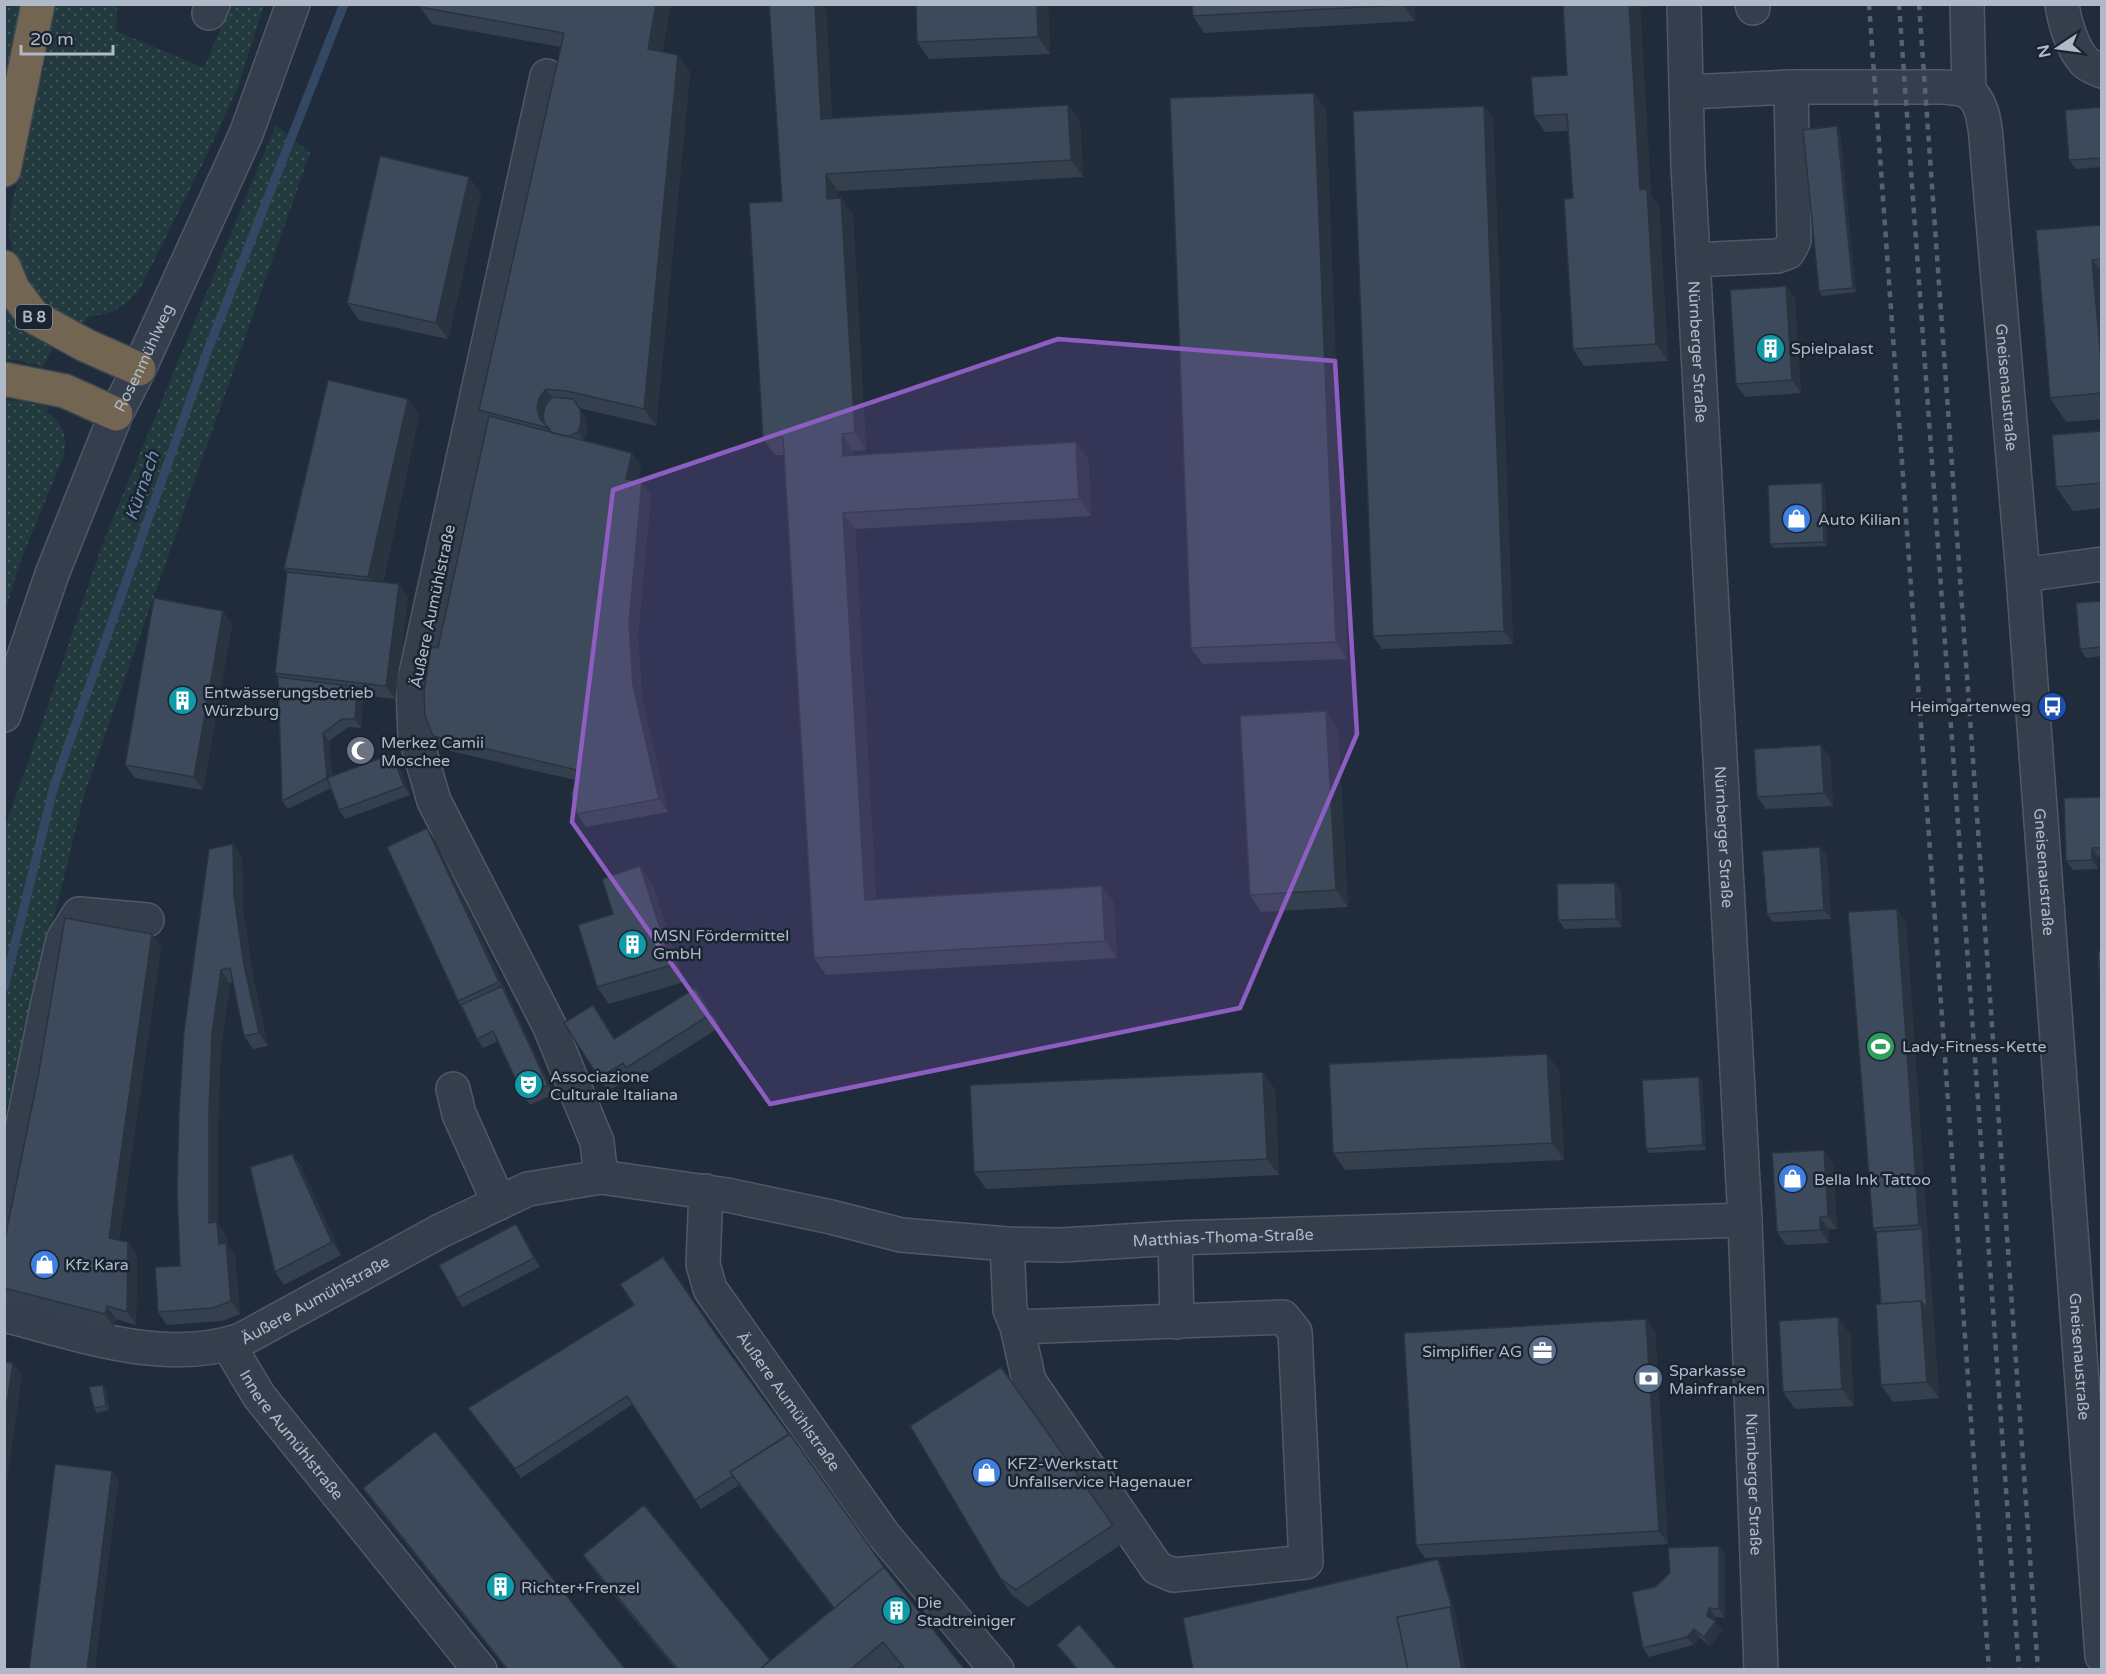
<svg xmlns="http://www.w3.org/2000/svg" width="2106" height="1674" viewBox="0 0 2106 1674" font-family="'Varela Round',sans-serif">
<style>
.grass{fill:url(#grass-dots)}
.lines{fill:none;stroke-linecap:round;stroke-linejoin:round}
.stream{stroke:#334864;stroke-width:9}
.minor-casing{stroke:#4f5966;stroke-width:36}
.highway-casing{stroke:#3c4653;stroke-width:36}
.minor{stroke:#343e4c;stroke-width:33}
.highway{stroke:#726551;stroke-width:33}
.rail{stroke:#566273;stroke-width:4.5;stroke-dasharray:6 6;stroke-linecap:butt}
.wall{fill:#34404e}
.shaded-wall{fill:#2a3440}
.building{fill:#3c4a5b;stroke:#2a3440;stroke-width:1.5}
.marked{fill:#8d5dc2;fill-opacity:0.2;stroke:#8d5dc2;stroke-width:4.5;stroke-linejoin:round}
.labels{text-anchor:middle;stroke-width:5;stroke-linejoin:round;paint-order:stroke}
.shield{fill:#1a2330;stroke:#828c9a;stroke-width:1.5}
.shield-label{font-size:15px;font-weight:bold;fill:#afb9c8}
.poi-label{font-size:16px;fill:#afb9c8;stroke:#1a2330;text-anchor:start}
.street-label{font-size:16px;fill:#afb9c8;stroke:#1a2330}
.water-label{font-size:18px;font-style:italic;fill:#7590b2;stroke:#1a2330}
</style>
<defs>
<pattern id="grass-dots" width="8" height="8" patternUnits="userSpaceOnUse" patternTransform="scale(1.5)"><rect width="8" height="8" fill="#223a3d"/><path d="M2 2h.1M6 6h.1" fill="none" stroke="#405458" stroke-width="1.8" stroke-linecap="round"/></pattern>
</defs>
<rect width="100%" height="100%" fill="#202c3c"/>
<path class="grass" d="M5 5H23L5 104Z
M52 5H117L116 31 204 68 230 5H264L238 87 204 161 141 287C127 306 112 315 88 316L85 322C81 322 75 322 71 321 38 314 10 262 9 230 9 223 10 215 11 207L46 59Z
M276 125 310 153 85 792 5 1116V827L53 691 102 545Z
M4 305 21 328 52 348 43 367 17 360H5Z
M5 400 21 401 49 407 47 413C64 422 67 437 64 455L20 562 5 611Z"/>
<g class="lines">
<path class="stream" d="M4 988 54 786 209 347 344 4"/>
<defs>
<g id="minor">
<path id="s1" d="M1684 4 1688 166 1745 1220 1761 1670"/>
<path d="M1752 4 1753 8"/>
<path d="M1967 4 1969 92"/>
<path d="M2062 4C2064 21 2073 50 2085 62 2089 66 2097 69 2102 71"/>
<path d="M209 13 213 4"/>
<path d="M547 76 413 687 415 735 434 801 549 1025 597 1142 601 1177"/>
<path id="s2" d="M1688 92 1791 87H1944C1952 88 1961 88 1968 92 1984 101 1986 133 1987 150L2023 575 2102 1656"/>
<path d="M1693 260 1777 256 1788 252 1794 241 1791 87"/>
<path d="M2023 575 2102 564"/>
<path id="s3" d="M4 715 52 574 116 414 139 369 246 134 293 4"/>
<path d="M453 1089 459 1114 499 1203"/>
<path id="s4" d="M706 1191 703 1264 710 1289 883 1534 997 1670"/>
<path d="M4 1217 47 1007 63 940 79 914 147 920"/>
<path d="M1175 1238 1177 1322"/>
<path d="M1007 1244 1010 1310 1017 1327 1029 1381 1157 1568 1173 1575 1306 1562 1295 1332 1283 1317 1017 1327"/>
<path id="s5" d="M4 1315C80 1334 163 1366 241 1340L440 1231 528 1189 601 1177 727 1195 831 1217 901 1235 1007 1244 1062 1245 1175 1238 1745 1220"/>
<path id="s6" d="M228 1344 259 1396 480 1670"/>
</g>
<path id="highway" d="M4 170 38 4
M4 267 13 289 34 317 85 345 139 369
M4 379 65 391 116 414"/>
</defs>
<use href="#minor" class="minor-casing"/>
<use href="#highway" class="highway-casing"/>
<use href="#minor" class="minor"/>
<use href="#highway" class="highway"/>
<path class="rail" d="M1869 4 1989 1670
M1899 4 2019 1670
M1919 4 2038 1670"/>
</g>
<path class="wall" d="M420 4H671L662 52 678 55 690 72 656 426 579 408 586 418 587 431 584 441 632 453 641 466 638 481 651 495 638 636 642 698 668 812 586 827 577 814 575 780 442 749 433 736 487 423 479 410 561 47 432 24 420 7Z
M1048 4 1050 54 929 59 917 42Z
M1192 4H1414L1415 21 1204 33 1193 16Z
M1563 4H1654V6L1640 7 1651 196 1659 206 1668 361 1584 366 1573 349V198L1568 131 1545 132 1534 116 1567 75Z
M826 10 832 118 1068 105 1080 121 1083 177 838 191V198L853 215 866 450 853 451 854 455 1088 459 1091 516 855 529 876 899 1102 886 1114 903 1117 958 826 975 814 958 784 455H775L763 439Z
M1484 106 1493 119 1513 644 1382 649 1373 636Z
M2102 107V167L2076 169 2069 160Z
M1326 109 1347 659 1203 664 1191 648Z
M1837 126 1840 131 1856 292 1822 296 1819 291Z
M469 177 481 194 448 339 359 320 347 303Z
M2102 225V419L2066 422 2050 398Z
M1786 286 1795 299 1801 393 1745 397 1736 384Z
M408 399 419 416 383 582 399 584 408 597 395 699 363 695 361 728 348 727 329 741 332 776 398 762 410 795 345 819 339 810 331 788 288 809 282 801 278 677 275 673 287 572 284 568Z
M2102 431V508L2073 511 2056 487Z
M1825 487 1827 546 1774 548 1770 544Z
M2102 601V656L2086 658 2080 649Z
M232 624 203 790 135 778 125 765Z
M1326 711 1338 728 1348 907 1261 912 1250 895Z
M1821 745 1830 758 1833 806 1766 809 1757 797Z
M2102 797V857H2098V869L2073 870 2066 861Z
M436 841 554 1094 530 1105 524 1097 498 1041 483 1048 477 1039 458 1001Z
M233 844 242 857 243 909 253 977 268 1046 253 1049 244 1036 233 982 230 983 221 1047 218 1124V1223L226 1235 227 1244 235 1256 240 1314 222 1321 167 1325 158 1312 180 1266Z
M1820 847 1827 856 1831 919 1773 922 1767 914Z
M640 866 652 883 684 982 609 1004 597 987 613 914Z
M1615 883 1621 892 1622 927 1565 929 1558 920Z
M1897 909 1906 922 1939 1398 1893 1402 1881 1385V1304L1876 1232 1873 1228Z
M152 934 161 947 119 1240 128 1242 137 1255 136 1325 116 1319 114 1327 5 1299 4 1243Z
M704 1001 720 1027 635 1081 632 1076 608 1091 599 1078 602 1018 615 1039Z
M1559 1070 1564 1160 1345 1170 1333 1153Z
M1699 1077 1702 1081 1706 1150 1649 1153 1646 1149Z
M1275 1089 1279 1175 986 1189 974 1172Z
M292 1154 301 1166 341 1255 284 1285 275 1272Z
M1833 1163 1837 1229H1829V1243L1786 1245 1777 1232Z
M516 1224 522 1233 540 1267 463 1307 457 1298Z
M1646 1319 1655 1332 1668 1544 1425 1558 1416 1545Z
M1850 1334 1854 1406 1795 1409 1783 1392Z
M719 1339 884 1567 965 1670H903L900 1666 896 1670H676L595 1572 583 1555 770 1660 833 1608 739 1485 701 1509 633 1404 521 1478 475 1416Z
M1001 1367 1125 1542 1028 1607 1012 1595 1000 1578Z
M103 1385 106 1389 109 1410 97 1413 94 1408Z
M363 1488 626 1670H507L375 1505Z
M1725 1555V1618L1715 1617 1714 1620 1722 1630 1710 1646 1700 1638 1693 1645 1649 1657 1643 1648 1655 1587Z
M1057 1645 1118 1670H1077Z"/>
<path class="shaded-wall" d="M656 4H671L660 66 648 49Z
M815 4H822L826 10 833 136 821 119Z
M1037 4H1048L1050 54 1038 37Z
M1414 4 1415 21 1403 5Z
M1629 4H1638L1640 7 1651 196 1659 206 1668 361 1656 344 1640 190Z
M678 55 690 72 656 426 644 409Z
M1314 93 1326 109 1347 659 1336 642Z
M1068 105 1080 121 1083 177 1071 160Z
M1484 106 1493 119 1513 644 1504 631Z
M1837 126 1840 131 1856 292 1853 288Z
M826 174 838 191 839 215 827 199Z
M469 177 481 194 448 339 436 323Z
M841 198 853 215 866 450 855 433Z
M2092 260 2102 272V371Z
M1786 286 1795 299 1801 393 1792 380Z
M546 389 558 406 549 428 540 419 537 408 539 398Z
M408 399 419 416 380 594 368 577Z
M580 409 586 418 587 431 584 441 578 432Z
M842 434 853 451 855 473 843 456Z
M1076 442 1088 459 1091 516 1079 499Z
M632 453 641 466 635 491 626 479Z
M642 482 651 495 638 636 642 698 668 812 659 799 633 685 629 623Z
M1822 483 1825 487 1827 546 1824 542Z
M843 513 855 529 877 916 865 900Z
M399 584 408 597 395 699 386 686Z
M223 611 232 624 203 790 194 777Z
M357 687 363 695 361 728 355 719Z
M1326 711 1338 728 1348 907 1336 890Z
M323 733 329 741 333 787 327 778Z
M1821 745 1830 758 1833 806 1824 793Z
M392 754 398 762 410 795 404 786Z
M427 828 436 841 554 1094 548 1085Z
M233 844 242 857 243 909 253 977 268 1046 259 1033 244 965 234 896Z
M1820 847 1827 856 1831 919 1824 910Z
M2092 848 2098 857V869L2092 860Z
M640 866 652 883 684 982 672 965Z
M1615 883 1621 892 1622 927 1616 919Z
M1102 886 1114 903 1117 958 1105 941Z
M1897 909 1906 922 1928 1238 1919 1225Z
M152 934 161 947 118 1251 109 1238Z
M221 970 230 983 221 1047 218 1124V1223L226 1235 227 1244 235 1256 240 1314 231 1301 219 1244 209 1223V1111L212 1034Z
M695 988 704 1001 720 1027 711 1014Z
M1547 1054 1559 1070 1564 1160 1552 1143Z
M1263 1072 1275 1089 1279 1175 1267 1159Z
M1699 1077 1702 1081 1706 1150 1703 1145Z
M1824 1150 1833 1163 1837 1229 1828 1216Z
M292 1154 301 1166 341 1255 332 1242Z
M1820 1217 1829 1229V1243L1820 1230Z
M516 1224 522 1233 540 1267 534 1258Z
M1922 1229 1928 1238 1939 1398 1927 1382 1921 1301Z
M128 1242 137 1255 136 1325 127 1312Z
M107 1306 116 1319 114 1327 105 1314Z
M1838 1317 1850 1334 1854 1406 1842 1389Z
M1646 1319 1655 1332 1668 1544 1659 1531Z
M13 1363 22 1376 4 1501V1422Z
M103 1385 106 1389 109 1410 106 1406Z
M112 1471 119 1479 95 1670H87Z
M1719 1546 1725 1555V1618L1719 1609Z
M1438 1559 1441 1563 1456 1616 1466 1670H1462Z
M1709 1608 1715 1617 1713 1624 1707 1616Z
M1716 1621 1722 1630 1710 1646 1704 1637Z
M1694 1629 1700 1638 1693 1645 1687 1637Z"/>
<path class="building" d="M420 4H656L648 49 678 55 644 409 567 391 546 389 539 398 537 408 540 419 549 428 479 410 564 33 420 7Z
M769 4H815L821 119 1068 105 1071 160 826 174 827 199 841 198 855 433 842 434 843 456 1076 442 1079 499 843 513 865 900 1102 886 1105 941 814 958 783 437 763 439 749 203 782 201Z
M916 4H1037L1038 37 917 42Z
M1192 4H1403V5L1193 16Z
M1563 4H1629L1640 190 1647 189 1656 344 1573 349 1564 199 1573 198 1567 114 1534 116 1531 77 1567 75Z
M1314 93 1336 642 1191 648 1170 98Z
M1484 106 1504 631 1373 636 1353 111Z
M2102 107V158L2069 160 2065 110Z
M1837 126 1853 288 1819 291 1803 130Z
M380 156 469 177 436 323 347 303Z
M2102 225V259L2092 260 2102 371V393L2050 398 2036 230Z
M1786 286 1792 380 1736 384 1730 290Z
M328 380 408 399 368 577 284 568Z
M552 397 573 399 580 409 581 422 578 432 569 436H565L552 433 545 424 543 416 545 406Z
M489 416 632 453 626 479 642 482 629 623 633 685 659 799 577 814 571 795 577 770 433 736 425 716 424 692 431 647 438 648Z
M2102 431V483L2056 487 2052 435Z
M1822 483 1824 542 1770 544 1768 485Z
M287 572 399 584 386 686 275 673Z
M154 598 223 611 194 777 125 765Z
M2102 601V647L2080 649 2076 603Z
M278 677 357 687 355 719H342L323 733 327 778 282 801Z
M1326 711 1336 890 1250 895 1240 716Z
M1821 745 1824 793 1757 797 1754 749Z
M392 754 404 786 339 810 327 778Z
M2102 797V848H2092V860L2066 861 2064 798Z
M427 828 499 982 458 1001 387 847Z
M233 844 234 896 244 965 259 1033 244 1036 230 968 221 970 212 1034 209 1111V1223L217 1222 219 1244 226 1243 231 1301 213 1308 158 1312 155 1267 180 1266 177 1190 179 1111 184 1031 209 849Z
M1820 847 1824 910 1767 914 1762 851Z
M640 866 672 965 597 987 578 925 613 914 602 879Z
M1615 883 1616 919 1558 920 1557 884Z
M1897 909 1919 1225 1873 1228 1848 912Z
M65 918 152 934 109 1238 128 1242 127 1312 107 1306 105 1314 4 1288V1243L38 1077Z
M2098 951H2102V1001H2101Z
M502 986 548 1085 524 1097 493 1031 477 1039 461 1005Z
M695 988 711 1014 626 1068 623 1063 599 1078 564 1023 593 1005 614 1039Z
M1547 1054 1552 1143 1333 1153 1329 1064Z
M1263 1072 1267 1159 974 1172 970 1085Z
M1699 1077 1703 1145 1646 1149 1642 1080Z
M1824 1150 1828 1216 1820 1217V1230L1777 1232 1772 1153Z
M292 1154 332 1242 275 1272 250 1167Z
M516 1224 534 1258 457 1298 439 1265Z
M1922 1229 1927 1309 1921 1301 1881 1304 1876 1232Z
M663 1257 718 1337 789 1434 730 1472 733 1476 695 1500 627 1396 515 1469 468 1408 634 1305 620 1284Z
M1921 1301 1927 1382 1881 1385 1876 1304Z
M1838 1317 1842 1389 1783 1392 1779 1321Z
M1646 1319 1659 1531 1416 1545 1404 1333Z
M4 1362 13 1363 4 1422Z
M1001 1367 1113 1525 1016 1590 1000 1578 910 1426Z
M103 1385 106 1406 94 1408 89 1387Z
M435 1431 626 1670H508L363 1488Z
M790 1434 884 1567 834 1608 730 1472Z
M55 1464 112 1471 87 1670H29Z
M644 1505 770 1660 759 1670H678L583 1555Z
M1719 1546V1609L1709 1608 1707 1616 1716 1621 1704 1637 1694 1629 1687 1637 1643 1648 1632 1592 1655 1587 1670 1573 1668 1548Z
M1438 1559 1453 1611 1450 1607 1397 1617 1408 1670H1193L1183 1618Z
M884 1567 965 1670H906L883 1642 850 1670H759Z
M1450 1607 1462 1670H1408L1397 1617Z
M1079 1624 1118 1670H1078L1057 1645Z"/>
<path class="marked" d="M1058 339 1335 361 1357 734 1240 1008 770 1104 572 822 613 490Z"/>
<defs>
<symbol id="building-disc" viewBox="-11 -11 22 22"><circle r="9.5" fill="#0f9aa8" stroke="#1a2330"/><path d="M-4-6H4V6H1V3H-1V6H-4ZM-2.5-4.3h1.7v1.8h-1.7ZM.8-4.3h1.7v1.8H.8ZM-2.5-1h1.7V.8h-1.7ZM.8-1h1.7V.8H.8Z" fill="#fff"/></symbol>
<symbol id="shop-disc" viewBox="-11 -11 22 22"><circle r="9.5" fill="#3f7fe0" stroke="#1a2330"/><path d="M-5-2.5h2.3a2.7 3.5 0 0 1 5.4 0H5L5.5 6h-11ZM-1.5-2.5h3a1.5 2.3 0 0 0-3 0Z" fill="#fff"/></symbol>
<symbol id="bus-disc" viewBox="-11 -11 22 22"><circle r="9.5" fill="#1a4fb4" stroke="#1a2330"/><path d="M-5-6H5V4H4V6H2V4H-2V6H-4V4H-5ZM-3.5-4V0h7V-4ZM-3.5 1.2v1.5H-2V1.2ZM2 1.2v1.5H3.5V1.2Z" fill="#fff"/></symbol>
<symbol id="mosque-disc" viewBox="-11 -11 22 22"><circle r="9.5" fill="#6b7280" stroke="#1a2330"/><path d="M3.5-4.9A6 6 0 1 0 3.5 4.9A5 5 0 1 1 3.5-4.9Z" fill="#fff"/></symbol>
<symbol id="stadium-disc" viewBox="-11 -11 22 22"><circle r="9.5" fill="#2e9e5b" stroke="#1a2330"/><path d="M0-5a6.5 5 0 1 0 0 10a6.5 5 0 1 0 0-10ZM-3.5-1.8h7v3.6h-7Z" fill="#fff"/></symbol>
<symbol id="theatre-disc" viewBox="-11 -11 22 22"><circle r="9.5" fill="#0f9aa8" stroke="#1a2330"/><path d="M-5-5.5Q0-4 5-5.5V0Q5 5 0 6Q-5 5-5 0ZM-3.3-2.5H-1v1.5H-3.3ZM1-2.5H3.3v1.5H1ZM-2.8 1Q0 5.5 2.8 1Z" fill="#fff"/></symbol>
<symbol id="office-disc" viewBox="-11 -11 22 22"><circle r="9.5" fill="#5c6f8a" stroke="#1a2330"/><path d="M-6-3h4V-5.5h4V-3h4V5H-6ZM-1-4.5V-3h2v-1.5ZM-6 0V1H6V0Z" fill="#fff"/></symbol>
<symbol id="bank-disc" viewBox="-11 -11 22 22"><circle r="9.5" fill="#5c6f8a" stroke="#1a2330"/><path d="M-6-4H6V4H-6ZM0-2.3a2.3 2.3 0 1 0 0 4.6a2.3 2.3 0 1 0 0-4.6Z" fill="#fff"/></symbol>
</defs>
<g fill-rule="evenodd">
<use href="#building-disc" x="1754" y="332" width="33" height="33"/>
<use href="#shop-disc" x="1780" y="502" width="33" height="33"/>
<use href="#building-disc" x="166" y="684" width="33" height="33"/>
<use href="#bus-disc" x="2036" y="690" width="33" height="33"/>
<use href="#mosque-disc" x="344" y="734" width="33" height="33"/>
<use href="#building-disc" x="616" y="928" width="33" height="33"/>
<use href="#stadium-disc" x="1864" y="1030" width="33" height="33"/>
<use href="#theatre-disc" x="512" y="1068" width="33" height="33"/>
<use href="#shop-disc" x="1776" y="1162" width="33" height="33"/>
<use href="#shop-disc" x="28" y="1248" width="33" height="33"/>
<use href="#office-disc" x="1526" y="1334" width="33" height="33"/>
<use href="#bank-disc" x="1632" y="1362" width="33" height="33"/>
<use href="#shop-disc" x="970" y="1456" width="33" height="33"/>
<use href="#building-disc" x="484" y="1570" width="33" height="33"/>
<use href="#building-disc" x="880" y="1594" width="33" height="33"/>
</g>
<g class="labels">
<rect class="shield" x="16" y="305" width="36" height="24" rx="4.5"/>
<g class="shield-label">
<text x="34" y="322">B 8</text>
</g>
<g class="poi-label">
<text x="1791" y="354">Spielpalast</text>
<text x="1818" y="525">Auto Kilian</text>
<text x="204" y="698">Entwässerungsbetrieb<tspan x="204" dy="18">Würzburg</tspan></text>
<text x="2031" y="712" text-anchor="end">Heimgartenweg</text>
<text x="381" y="748">Merkez Camii<tspan x="381" dy="18">Moschee</tspan></text>
<text x="653" y="941">MSN Fördermittel<tspan x="653" dy="18">GmbH</tspan></text>
<text x="1902" y="1052">Lady-Fitness-Kette</text>
<text x="550" y="1082">Associazione<tspan x="550" dy="18">Culturale Italiana</tspan></text>
<text x="1814" y="1185">Bella Ink Tattoo</text>
<text x="65" y="1270">Kfz Kara</text>
<text x="1522" y="1357" text-anchor="end">Simplifier AG</text>
<text x="1669" y="1376">Sparkasse<tspan x="1669" dy="18">Mainfranken</tspan></text>
<text x="1007" y="1469">KFZ-Werkstatt<tspan x="1007" dy="18">Unfallservice Hagenauer</tspan></text>
<text x="521" y="1593">Richter+Frenzel</text>
<text x="917" y="1608">Die<tspan x="917" dy="18">Stadtreiniger</tspan></text>
</g>
<g class="street-label">
<text dy="6" stroke="none"><textPath href="#s1" startOffset="348">Nürnberger Straße</textPath></text>
<text dy="6" stroke="none"><textPath href="#s3" startOffset="384">Rosenmühlweg</textPath></text>
<text dy="6" stroke="none"><textPath href="#s2" startOffset="582">Gneisenaustraße</textPath></text>
<text transform="translate(432 606) rotate(-78)" y="6">Äußere Aumühlstraße</text>
<text dy="6" stroke="none"><textPath href="#s1" startOffset="834">Nürnberger Straße</textPath></text>
<text dy="6" stroke="none"><textPath href="#s2" startOffset="1068">Gneisenaustraße</textPath></text>
<text dy="6" stroke="none"><textPath href="#s5" startOffset="1269">Matthias-Thoma-Straße</textPath></text>
<text dy="6" stroke="none"><textPath href="#s5" startOffset="326">Äußere Aumühlstraße</textPath></text>
<text dy="6" stroke="none"><textPath href="#s2" startOffset="1554">Gneisenaustraße</textPath></text>
<text dy="6" stroke="none"><textPath href="#s4" startOffset="236">Äußere Aumühlstraße</textPath></text>
<text dy="6" stroke="none"><textPath href="#s6" startOffset="111">Innere Aumühlstraße</textPath></text>
<text dy="6" stroke="none"><textPath href="#s1" startOffset="1482">Nürnberger Straße</textPath></text>
</g>
<g class="water-label">
<text transform="translate(142 486) rotate(-71)" y="6">Kürnach</text>
</g>
</g>
<rect width="2106" height="1674" fill="none" stroke="#afb9c8" stroke-width="12"/>
<g transform="translate(2058 48) rotate(257)" stroke="#1a2330" stroke-width="4.5" paint-order="stroke">
<path d="M0-4.5L10 22L0 15L-10 22Z" fill="#afb9c8"/>
<text y="-9" font-size="16" font-weight="bold" text-anchor="middle" fill="#afb9c8">N</text>
</g>
<path d="M21 45v9h92v-9" fill="none" stroke="#afb9c8" stroke-width="3"/>
<text x="30" y="45" font-size="18" fill="#afb9c8" stroke="#1a2330" stroke-width="4.5" paint-order="stroke">20 m</text>
</svg>
